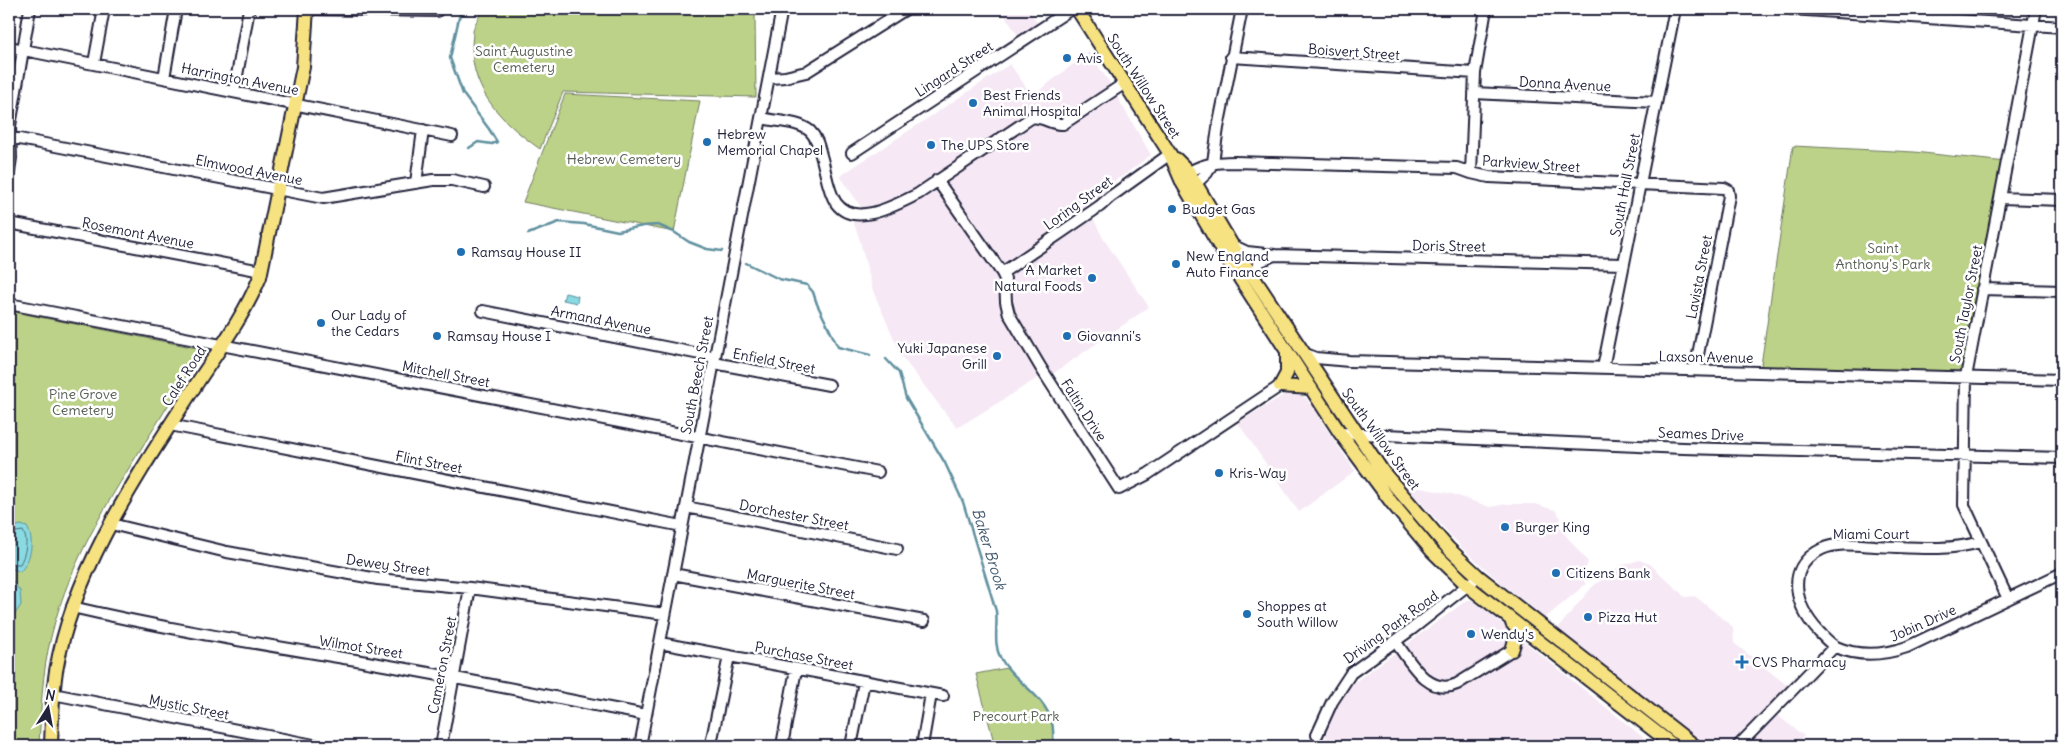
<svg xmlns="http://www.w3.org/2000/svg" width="2071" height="755" viewBox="0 0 2071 755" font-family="Delius,sans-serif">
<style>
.built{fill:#f6e9f5}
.green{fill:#bcd288;stroke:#6f7a62}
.water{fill:#89dae1;stroke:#60909f}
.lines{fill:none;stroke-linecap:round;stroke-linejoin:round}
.shore{stroke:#4b6c7d;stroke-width:1}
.stream{stroke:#60909f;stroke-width:2.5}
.minor-casing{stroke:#22223b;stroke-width:14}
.major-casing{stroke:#22223b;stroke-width:16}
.minor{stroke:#fff;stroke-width:10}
.major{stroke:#f7e281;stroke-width:12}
.poi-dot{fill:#1f6fb2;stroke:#fff;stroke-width:2}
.labels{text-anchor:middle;stroke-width:5;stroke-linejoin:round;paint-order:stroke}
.park-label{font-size:14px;fill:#586056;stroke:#fff}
.street-label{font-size:14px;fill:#22223b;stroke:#fff}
.poi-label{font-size:14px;fill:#22223b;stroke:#fff;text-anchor:start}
.water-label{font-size:15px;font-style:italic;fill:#41596d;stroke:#fff}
</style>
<rect width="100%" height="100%" fill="#fff"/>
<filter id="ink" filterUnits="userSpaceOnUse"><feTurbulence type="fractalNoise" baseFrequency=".02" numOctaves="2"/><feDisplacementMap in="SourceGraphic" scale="10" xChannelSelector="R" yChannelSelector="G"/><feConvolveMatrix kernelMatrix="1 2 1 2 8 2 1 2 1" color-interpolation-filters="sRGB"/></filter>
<g filter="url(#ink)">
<path class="built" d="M1000 9H1028L1038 24 1019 37Z
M1089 52 1107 79 1151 155 1123 176 1115 180 1096 203 1093 218 1103 238 1149 307 1054 373 1038 378 957 428 902 357 873 291 858 234 853 222 861 207 840 176 1010 64 1032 96Z
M1288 392H1294L1306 398 1355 471 1299 512 1238 423Z
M1405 485 1452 494 1490 507 1506 504H1535L1555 510 1561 518 1558 526 1588 562 1582 578 1586 584 1545 618 1500 582 1463 549Z
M1639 560 1650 564 1685 597 1695 596 1733 627 1734 643 1788 686 1767 707 1804 736 1799 742V746H1707L1558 628 1593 586 1620 566Z
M1467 600H1472L1479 605 1654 746H1329L1325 733 1331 716 1348 687Z"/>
<path class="green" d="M483 9H753L755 15 756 97 563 92 540 149C499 120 466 87 473 33 473 25 480 16 483 9Z
M565 94 700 101 674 232 523 202Z
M1793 146 1914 152 2006 162 1966 377 1760 372Z
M9 311 202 349C189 371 175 394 161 417 118 486 70 556 51 637 42 673 41 709 39 746H9Z
M1007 668C1023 684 1046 700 1052 723 1054 730 1053 739 1053 746H995L976 674Z"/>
<path class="water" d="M565 293 578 296 577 303 563 300Z
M21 525 27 527C35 541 31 560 20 572L14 569H9V528Z
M9 576 20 591 21 605 9 623Z"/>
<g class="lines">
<path class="shore" d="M9 533 23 531C29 541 25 555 20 564H9"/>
<path class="stream" d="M461 9 450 58 463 94 489 129 497 142 492 144 478 142 469 148
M528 234 559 222 584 224 618 231 643 226 658 225 674 232 689 242 707 249 722 251
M746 263 779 279 807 285 813 292 817 304 838 347 870 355
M886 359 899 373 906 398 945 463 963 502 996 611C998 626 993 642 1000 657 1013 682 1045 694 1052 723 1054 730 1053 739 1053 746"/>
<defs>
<path id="minor" d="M307 9 437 11
M1791 9 2062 27
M9 47 452 136
M1231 57 1475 73
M94 63 104 9
M164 78 176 9
M770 78 785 77 806 72 906 9
M234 92 249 9
M1474 93 1656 102
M762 118C777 122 798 121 810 131 818 139 819 149 822 159 826 173 828 191 836 203 855 229 897 204 918 194L1031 118C1042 115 1051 125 1063 124L1125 83
M9 137 323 198 433 180H452L484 187
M852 153 1071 9
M9 172 11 158 10 126 30 9
M1471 173 1475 73 1486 9
M1183 176C1200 164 1214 162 1235 162L1457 168 1471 173 1489 177 1724 188 1728 190 1729 196 1695 370
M937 180 1002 273 1005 279 1006 302 1009 314 1041 368 1119 489 1148 474 1280 386
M416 183 423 130
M1191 188 1207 173 1213 162 1218 128 1242 9
M2000 198 2062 200
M9 223 262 271
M1232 245 1247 252 1275 255 1623 264
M1002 273 1100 206 1110 197 1170 154
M1254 278 1259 262 1272 256
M1982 289 2062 291
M9 304 878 472
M483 311 715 357
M1303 353 1316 358 1349 361 2062 380
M714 363 829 385
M1603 368 1675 9
M170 425 682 526
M1340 433 1683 448 2062 458
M686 507 897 549
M111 524 227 552 378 579 470 588 665 614
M1980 542C1946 552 1910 547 1875 546 1858 545 1837 542 1822 549 1783 568 1796 607 1819 632 1824 637 1830 644 1836 647 1859 657 1884 655 1907 647L2062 573
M673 574 924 621
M2008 599 1964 505 1966 377 2036 9
M72 607C170 630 268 645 367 662 460 678 553 697 646 715
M1395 641C1410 661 1428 697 1457 684L1512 650
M660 643 943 696
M53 694 319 746
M1317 735 1332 702 1351 673 1412 629 1473 581
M712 739 729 656
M783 740 796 669
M441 746 470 588
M640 746 782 9
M851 746 864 682
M922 746 931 694
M1738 746 1835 646"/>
<path id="major" d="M1077 9 1170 154 1183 184 1224 254 1340 433 1392 503 1432 551 1468 586 1674 746
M1176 159 1189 172 1232 245 1383 472 1448 548 1478 576 1695 746
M1287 352V373L1280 386 1311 388
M1512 650 1518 630 1512 623
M51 746C52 721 52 696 56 671 73 571 136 478 190 394 214 356 243 319 260 277L303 67 307 9"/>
</defs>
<use href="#minor" class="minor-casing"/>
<use href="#major" class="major-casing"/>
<use href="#minor" class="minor"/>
<use href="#major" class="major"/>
</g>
</g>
<g class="poi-dot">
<circle cx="1067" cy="58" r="5"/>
<circle cx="973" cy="103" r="5"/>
<circle cx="707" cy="142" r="5"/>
<circle cx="931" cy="145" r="5"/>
<circle cx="1172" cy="209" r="5"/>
<circle cx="461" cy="252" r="5"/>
<circle cx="1176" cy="264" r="5"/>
<circle cx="1092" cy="278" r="5"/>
<circle cx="321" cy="323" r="5"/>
<circle cx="437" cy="336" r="5"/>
<circle cx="1067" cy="336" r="5"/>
<circle cx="997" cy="356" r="5"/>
<circle cx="1219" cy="473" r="5"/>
<circle cx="1505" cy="527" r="5"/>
<circle cx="1556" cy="573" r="5"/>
<circle cx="1247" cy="614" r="5"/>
<circle cx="1588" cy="617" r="5"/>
<circle cx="1471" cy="634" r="5"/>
<path d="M1739.5 654.5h5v5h5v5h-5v5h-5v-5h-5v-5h5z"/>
</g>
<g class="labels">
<g class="park-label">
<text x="524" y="56">Saint Augustine<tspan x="524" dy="16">Cemetery</tspan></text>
<text x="624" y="164">Hebrew Cemetery</text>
<text x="1883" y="253">Saint<tspan x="1883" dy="16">Anthony's Park</tspan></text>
<text x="83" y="399">Pine Grove<tspan x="83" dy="16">Cemetery</tspan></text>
<text x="1016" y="721">Precourt Park</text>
</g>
<g class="street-label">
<text transform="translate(1354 52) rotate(4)" y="5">Boisvert Street</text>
<text transform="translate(954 69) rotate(-33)" y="5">Lingard Street</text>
<text transform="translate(240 79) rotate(11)" y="5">Harrington Avenue</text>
<text transform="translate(1565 84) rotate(3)" y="5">Donna Avenue</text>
<text transform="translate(1144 86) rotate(57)" y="5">South Willow Street</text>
<text transform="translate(1531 164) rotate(4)" y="5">Parkview Street</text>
<text transform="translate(249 170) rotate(11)" y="5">Elmwood Avenue</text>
<text transform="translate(1625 185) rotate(-79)" y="5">South Hall Street</text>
<text transform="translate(1078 203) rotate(-36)" y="5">Loring Street</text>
<text transform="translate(138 233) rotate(11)" y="5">Rosemont Avenue</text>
<text transform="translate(1449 246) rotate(1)" y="5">Doris Street</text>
<text transform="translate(1699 277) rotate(-79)" y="5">Lavista Street</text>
<text transform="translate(1966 304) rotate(-79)" y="5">South Taylor Street</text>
<text transform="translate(601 320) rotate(11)" y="5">Armand Avenue</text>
<text transform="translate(1706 357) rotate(1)" y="5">Laxson Avenue</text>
<text transform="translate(774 361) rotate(11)" y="5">Enfield Street</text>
<text transform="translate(446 374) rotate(11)" y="5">Mitchell Street</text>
<text transform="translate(697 375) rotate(-79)" y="5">South Beech Street</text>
<text transform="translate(184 376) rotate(-57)" y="5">Calef Road</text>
<text transform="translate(1084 410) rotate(57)" y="5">Faltin Drive</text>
<text transform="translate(1701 434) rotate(2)" y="5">Seames Drive</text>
<text transform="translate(1381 439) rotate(54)" y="5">South Willow Street</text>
<text transform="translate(429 462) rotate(11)" y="5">Flint Street</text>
<text transform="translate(794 515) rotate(11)" y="5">Dorchester Street</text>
<text x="1871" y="539">Miami Court</text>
<text transform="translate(388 565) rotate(8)" y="5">Dewey Street</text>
<text transform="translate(801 584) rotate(11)" y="5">Marguerite Street</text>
<text transform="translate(1923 623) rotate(-24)" y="5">Jobin Drive</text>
<text transform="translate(1391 627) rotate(-36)" y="5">Driving Park Road</text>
<text transform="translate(361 647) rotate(9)" y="5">Wilmot Street</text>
<text transform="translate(804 656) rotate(11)" y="5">Purchase Street</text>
<text transform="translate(442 665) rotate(-79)" y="5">Cameron Street</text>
<text transform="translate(189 707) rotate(11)" y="5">Mystic Street</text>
</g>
<g class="poi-label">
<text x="1077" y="63">Avis</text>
<text x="983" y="100">Best Friends<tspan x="983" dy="16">Animal Hospital</tspan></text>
<text x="717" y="139">Hebrew<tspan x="717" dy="16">Memorial Chapel</tspan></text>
<text x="941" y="150">The UPS Store</text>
<text x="1182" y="214">Budget Gas</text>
<text x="471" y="257">Ramsay House II</text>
<text x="1186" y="261">New England<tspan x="1186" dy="16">Auto Finance</tspan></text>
<text x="1082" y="275" text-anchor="end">A Market<tspan x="1082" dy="16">Natural Foods</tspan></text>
<text x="331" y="320">Our Lady of<tspan x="331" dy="16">the Cedars</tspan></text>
<text x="447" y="341">Ramsay House I</text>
<text x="1077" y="341">Giovanni's</text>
<text x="987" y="353" text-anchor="end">Yuki Japanese<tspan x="987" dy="16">Grill</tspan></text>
<text x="1229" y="478">Kris-Way</text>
<text x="1515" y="532">Burger King</text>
<text x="1566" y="578">Citizens Bank</text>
<text x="1257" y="611">Shoppes at<tspan x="1257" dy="16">South Willow</tspan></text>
<text x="1598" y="622">Pizza Hut</text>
<text x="1481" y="639">Wendy's</text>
<text x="1752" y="667">CVS Pharmacy</text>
</g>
<g class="water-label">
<text transform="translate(989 549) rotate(73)" y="5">Baker Brook</text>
</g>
</g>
<rect width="2071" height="755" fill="none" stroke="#fff" stroke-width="30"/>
<rect x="15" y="15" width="2041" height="725" fill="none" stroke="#22223b" stroke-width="2" filter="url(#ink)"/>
<g transform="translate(48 708) rotate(11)" stroke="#ffffff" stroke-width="4" paint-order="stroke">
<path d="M0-4L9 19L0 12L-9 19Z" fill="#22223b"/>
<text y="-8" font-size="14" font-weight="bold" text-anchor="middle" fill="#22223b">N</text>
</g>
</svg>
